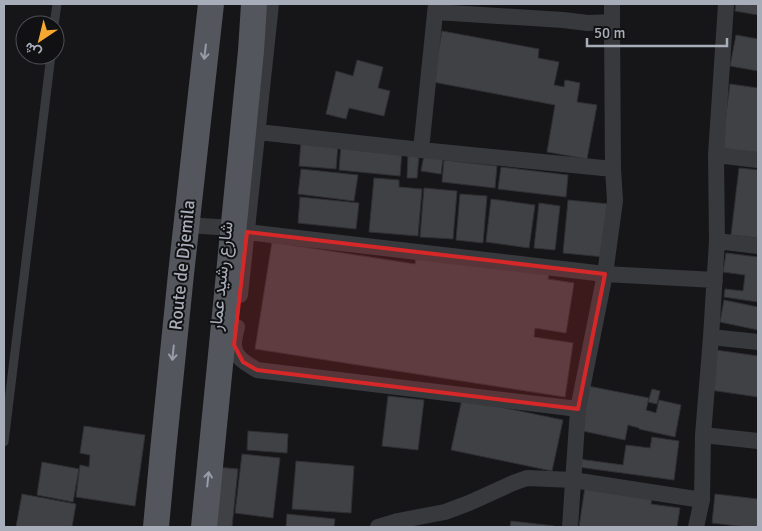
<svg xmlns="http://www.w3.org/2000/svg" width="762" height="531" viewBox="0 0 762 531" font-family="Signika,Vazirmatn,sans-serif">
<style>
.building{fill:#404145;stroke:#303034}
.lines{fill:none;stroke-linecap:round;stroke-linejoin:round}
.service{stroke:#37393d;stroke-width:9}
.minor{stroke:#37393d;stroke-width:16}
.primary{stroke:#53565d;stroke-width:26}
.oneway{stroke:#979ca7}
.marked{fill:#d62828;fill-opacity:0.2;stroke:#d62828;stroke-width:4;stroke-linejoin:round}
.labels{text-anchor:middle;stroke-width:4;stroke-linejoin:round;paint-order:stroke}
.street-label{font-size:18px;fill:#a8aeb9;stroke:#111113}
</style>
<rect width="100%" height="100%" fill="#161618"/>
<path class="building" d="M736 4H758V15L735 11Z
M442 31 539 49 538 58 559 62 554 85 564 87 565 80 580 83 577 102 597 105 587 159 547 152 555 105 433 82Z
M736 35 758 39V71L730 66Z
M357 60 383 67 378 88 390 91 384 116 349 108 346 119 326 114 336 71 353 76Z
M730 84 758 88V156L721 150Z
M301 142 338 145 336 169 299 166Z
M341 145 402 151 400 176 339 170Z
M408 155 419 156 417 178H407Z
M424 155 443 158 441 174 421 171Z
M444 160 497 166 495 188 442 182Z
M501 167 568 175 566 197 498 189Z
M739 168 758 170V238L731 235Z
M301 169 358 175 354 201 298 194Z
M374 178 399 180V187L422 189 418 236 369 232Z
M424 188 457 191 453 239 420 237Z
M460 194 487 196 483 243 456 240Z
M300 197 359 203 356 229 298 223Z
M491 199 535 205 529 248 486 242Z
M568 200 609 204 604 257 563 253Z
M539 203 560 206 555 250 534 248Z
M272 242 415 264 417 253 549 274 548 279 574 283 566 333 535 328 534 337 573 343 565 397 255 349Z
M726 253 758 257V302L724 297 725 289 743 291 745 275 723 272Z
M724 300 758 307V330L720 322Z
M716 350 758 356V397L710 390Z
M588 386 649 398 646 410 656 413 659 400 681 405 675 437 639 429V428L628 425 625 440 578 430Z
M652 389 660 391 657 404 648 402Z
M388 396 424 400 418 450 382 446Z
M462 399 563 420 552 471 451 450Z
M84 426 145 435 135 506 76 497 80 465 89 467 90 455 80 453Z
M248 431 288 434 287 453 247 450Z
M652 437 679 441 674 480 578 467 579 459 623 465 626 445 650 448Z
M242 454 280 458 273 518 235 513Z
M296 461 354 466 351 513 292 509Z
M42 462 79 469 73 502 37 495Z
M216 467 238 469 232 527H210Z
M585 487 652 496 651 504 680 508 677 527H579Z
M22 494 76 504 72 527H74H16Z
M715 494 758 499V527H746L712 523Z
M287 514 335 519 334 527H286Z
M511 521 554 526V527H510Z"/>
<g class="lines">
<path class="service" d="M54 25 57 4
M4 442 51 55"/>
<path class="minor" d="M435 12 563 20 588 23 612 22V4
M258 132 421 150 613 169
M421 150 436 4
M716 155 758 160
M186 225 233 228 247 232 605 274 715 280
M717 241 758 246
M240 295 271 4
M237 327C236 332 234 338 234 343 233 357 247 364 257 370L578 409
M711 337 758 342
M703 435 758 441
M378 527 398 521 445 512 469 503 513 483 527 478 573 480 702 500
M570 527 578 409 605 274 615 201 613 169 612 22
M696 527 702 500 703 435 711 337 717 241 716 155 726 4"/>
<path class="primary" d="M156 527 163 451 181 274 211 4
M204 527 251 51 254 4"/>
</g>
<defs><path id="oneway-shaft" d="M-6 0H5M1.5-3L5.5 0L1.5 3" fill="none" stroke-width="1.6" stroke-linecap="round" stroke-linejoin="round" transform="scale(1.25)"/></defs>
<g class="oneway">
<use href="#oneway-shaft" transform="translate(205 52) rotate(97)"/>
<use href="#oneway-shaft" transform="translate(173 353) rotate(96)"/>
<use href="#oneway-shaft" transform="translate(208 479) rotate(-84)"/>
</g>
<path class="marked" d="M247 232 605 274 578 409 257 370 243 362 234 345Z"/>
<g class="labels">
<g class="street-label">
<text transform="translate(182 265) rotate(-84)" y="6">Route de Djemila</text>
<text transform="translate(221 276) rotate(-84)" y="6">شارع رشيد عمار</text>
</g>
</g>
<rect width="762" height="531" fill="none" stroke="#a8aeb9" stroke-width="10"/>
<g transform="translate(40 40) rotate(215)"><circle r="24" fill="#111113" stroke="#4d5055"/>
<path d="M0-4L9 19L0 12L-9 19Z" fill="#f6a830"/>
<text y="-8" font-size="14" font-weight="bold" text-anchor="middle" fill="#a8aeb9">ش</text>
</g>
<path d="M587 38v8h140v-8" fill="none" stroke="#a8aeb9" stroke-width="2.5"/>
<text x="594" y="38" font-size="15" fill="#a8aeb9" stroke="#111113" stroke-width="4" paint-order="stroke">50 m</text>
</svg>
